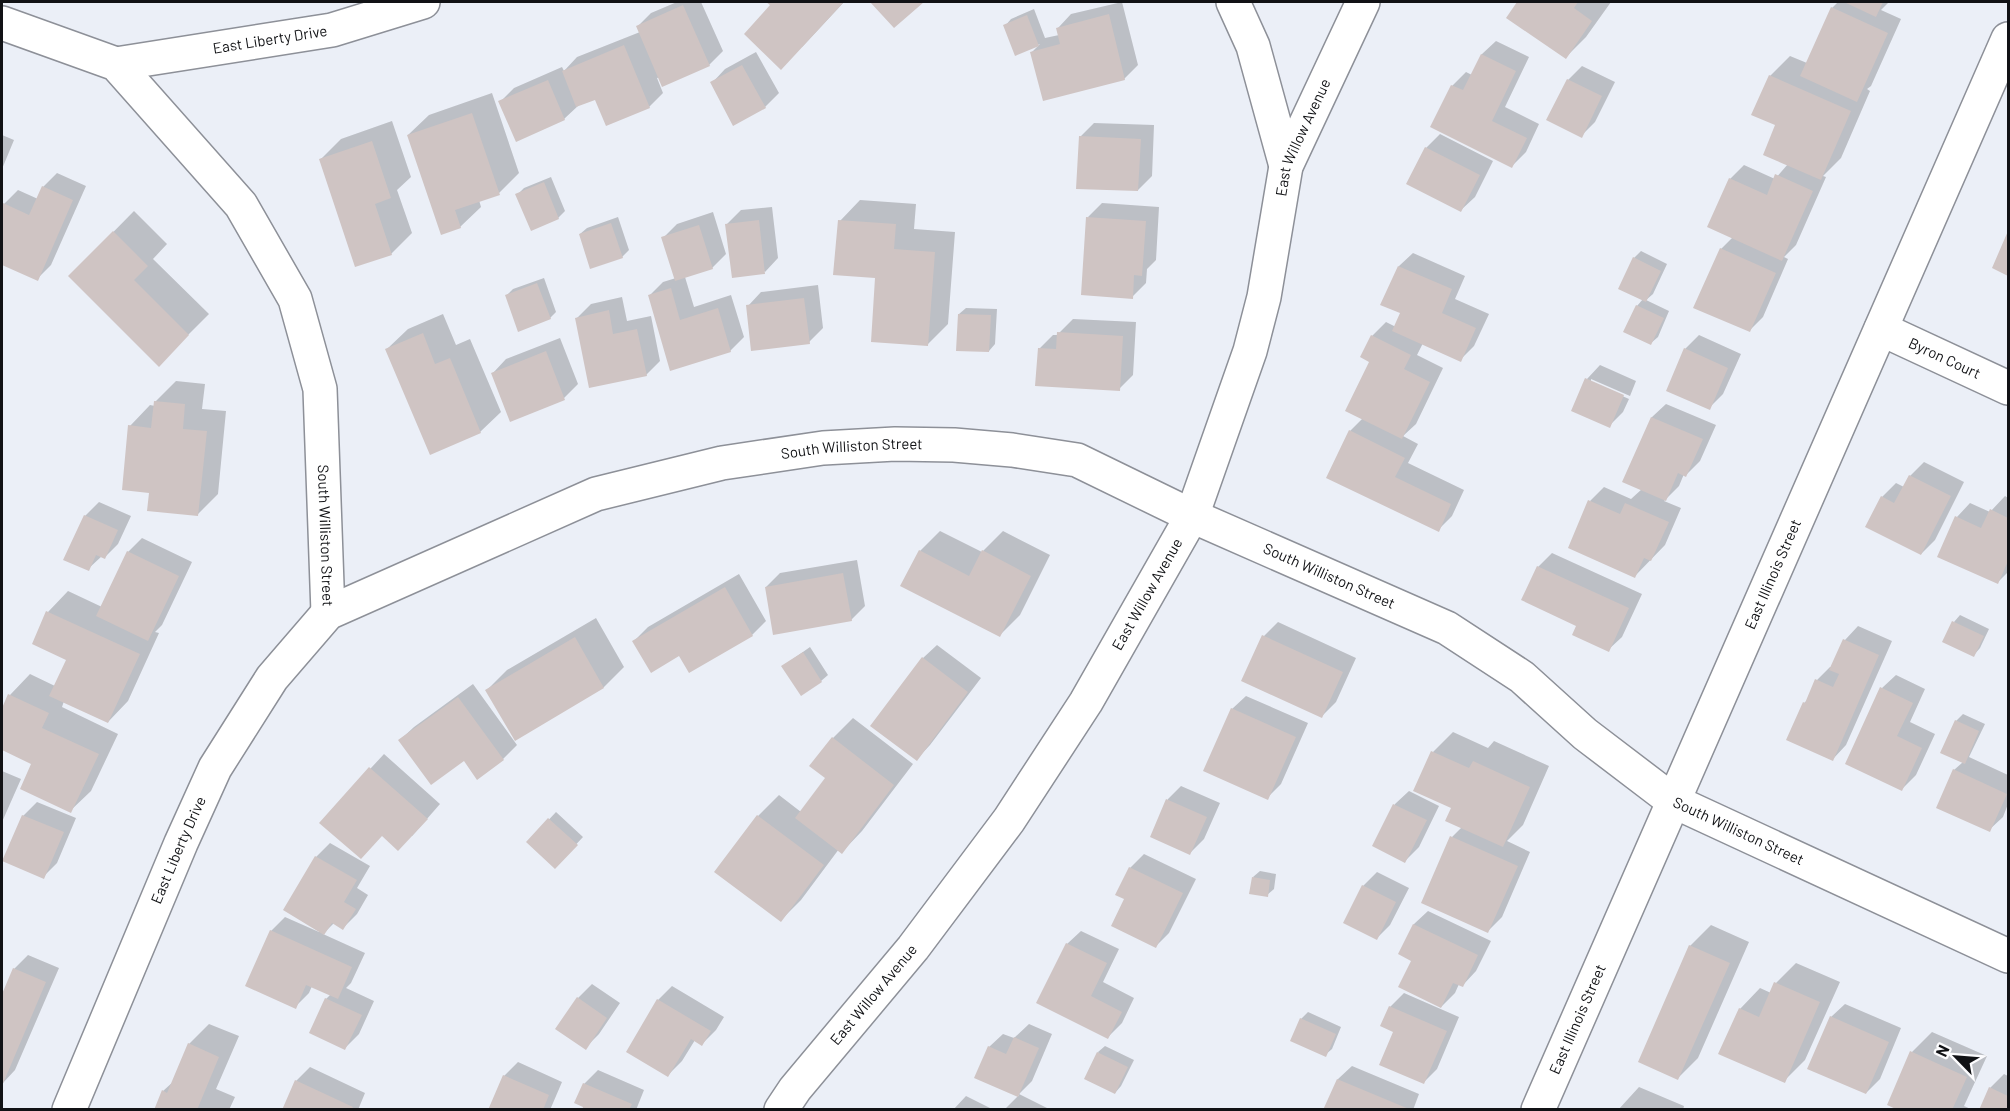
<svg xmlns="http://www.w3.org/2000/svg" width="2010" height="1111" viewBox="0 0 2010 1111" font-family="Barlow,sans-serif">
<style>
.shadow{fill:#0003}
.building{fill:#cfc4c3}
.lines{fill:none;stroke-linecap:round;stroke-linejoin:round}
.minor-casing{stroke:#8d9098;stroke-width:36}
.minor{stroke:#fff;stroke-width:33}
.labels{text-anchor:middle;stroke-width:4.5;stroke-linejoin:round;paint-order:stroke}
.street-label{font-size:15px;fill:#111215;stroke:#fcfcfe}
</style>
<rect width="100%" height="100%" fill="#ebeff7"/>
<path class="shadow" d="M677 2H701L723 51 709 65 657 78 663 93 649 107 596 98 579 105 564 119 500 102 514 88 562 67 564 71 577 57 640 32 638 26 651 13Z
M768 2H844L802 47Z
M872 2H921L894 26Z
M1122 2 1138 65 1124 79 1032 52 1040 44 1016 54 1005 26 1011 19 1034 9 1045 38 1059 35 1058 28 1071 14Z
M1518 2H1611L1586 37 1566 57 1508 17Z
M1838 2H1889L1881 10 1901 19 1871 86 1867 89 1870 91 1841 158 1823 176 1826 177 1796 245 1784 257 1788 259 1763 317 1749 331 1721 249 1733 237 1730 179 1744 165 1775 179 1788 164 1777 124 1770 76 1790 56 1807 63 1832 8Z
M1496 41 1529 57 1505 107 1539 124 1526 152 1512 166 1452 86 1466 72 1472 75 1482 54Z
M756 52 779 93 765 107 712 83 725 69Z
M1582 66 1615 82 1595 122 1581 136 1568 80Z
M492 93 519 173 499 193 479 200 481 207 460 227 408 135 429 115Z
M392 121 411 177 397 190 412 233 391 254 321 159 341 139Z
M1094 123 1154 125 1152 176 1138 190 1080 137Z
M1440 134 1493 161 1475 197 1461 210 1426 148Z
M2 135 14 140 2 169Z
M57 173 86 186 51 265 37 279 2 263V209L4 204 18 190 38 199 43 187Z
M551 177 565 211 558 218 517 195 524 188Z
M860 200 916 204 914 229 955 232 948 324 927 345 877 277 840 221Z
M1102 203 1159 207 1156 260 1147 269 1146 283 1132 297 1088 217Z
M772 207 778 258 765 272 727 224 741 210Z
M134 211 167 244 153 259 209 314 159 364 70 276Z
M713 212 726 254 712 268 685 277 694 307 731 295 744 337 730 351 671 369 649 296 663 282 676 278 663 238 677 224Z
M618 217 629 250 622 257 580 234 587 228Z
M2008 235V274L1994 267Z
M1641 251 1667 264 1653 294 1646 300 1669 311 1658 337 1651 343 1637 306 1643 299 1634 258Z
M1413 253 1465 276 1455 299 1489 314 1474 346 1460 360 1423 343 1417 355 1443 368 1416 424 1403 436 1418 444 1408 463 1464 490 1452 516 1438 530 1350 431 1363 418 1371 361 1372 336 1386 322 1396 327 1402 313 1399 266Z
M544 278 556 312 550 318 506 296 513 289Z
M818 285 823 328 809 342 748 306 761 292Z
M622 297 627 321 651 316 660 361 646 375 577 318 591 304Z
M966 308 997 309 995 344 989 351 959 314Z
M443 314 456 345 470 339 501 412 480 432 387 349 408 329Z
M1073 319 1136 322 1133 375 1119 389 1039 349 1053 335H1059V333Z
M1699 335 1741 354 1723 394 1709 408 1685 349Z
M560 338 578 384 564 398 493 373 506 359Z
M1600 365 1636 381 1630 396 1591 379V382L1629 399 1623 412 1609 426 1587 379Z
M176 381 205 384 202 409 226 411 218 494 198 514 151 492 130 426 150 405 155 406V402Z
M1666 404 1716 425 1700 461 1686 475 1684 474 1679 486 1664 501 1681 508 1665 545 1635 576 1590 501 1604 487 1631 499 1642 489 1624 481 1652 417Z
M1924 462 1964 482 1935 540 1921 554 1882 497 1896 483 1904 487 1910 476Z
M2005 496 2008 498V572L1998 582 1957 517 1970 503 1990 512Z
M99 502 131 516 118 544 105 557 102 556 88 569 65 559 85 516Z
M940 531 982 552 1003 531 1050 555 1020 615 1000 635 920 551Z
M142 538 192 562 162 625 155 632 159 633 128 701 108 722 64 701 62 707 118 734 91 791 70 811 33 763 2 748V712L10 695 30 674 55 686 68 659 48 612 68 591 102 607 128 552Z
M1552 553 1642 594 1622 637 1608 650 1578 625 1538 567Z
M857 560 865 606 851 620 766 587 780 573Z
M739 574 766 621 752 635 680 654 634 641 648 627Z
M1960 615 1989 629 1980 648 1974 655 1954 622Z
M596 618 624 667 604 687 515 739 487 690 507 670Z
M1278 622 1356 658 1336 702 1322 716 1243 680 1264 636Z
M1858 626 1892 641 1846 745 1833 759 1804 703 1809 699 1817 680 1830 667H1832L1845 640Z
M937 645 981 678 930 745 917 759 923 658Z
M810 647 828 675 821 681 783 666Z
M1896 675 1925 689 1910 722 1935 734 1916 775 1902 789 1882 688Z
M473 684 517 745 503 759H464L400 740 414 727Z
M1246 696 1308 723 1281 784 1267 798 1232 709Z
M1963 714 1985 724 1969 757 2008 775V804L2003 817 1989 830 1954 770 1963 762 1956 721Z
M853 718 913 764 862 831 842 852 839 849 801 900 781 920 717 872 758 816 779 795 801 812 827 778 833 738Z
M1453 732 1488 748 1494 741 1549 766 1523 825 1507 841 1530 852 1502 917 1488 931 1452 837 1462 827 1453 807 1433 752Z
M384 754 440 804 412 836 382 835 321 822Z
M2 771 21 779 2 822Z
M1181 786 1220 803 1204 839 1190 853 1152 836 1168 799Z
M1409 791 1439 806 1419 847 1405 861 1374 846 1395 804Z
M37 802 76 818 57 863 43 877 23 816Z
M556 812 583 837 555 867 528 842Z
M330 843 370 866 357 888 368 895 357 914 343 928 334 923 323 934 365 953 351 983 346 988 374 1001 359 1034 345 1048 326 999 331 994 312 986 309 993 295 1007 271 931 285 917 319 932 320 930 285 910 316 857Z
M1144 854 1196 879 1169 933 1156 946 1126 898 1130 868Z
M1260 871 1276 874 1274 889 1267 895 1253 877Z
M1377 872 1409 888 1390 925 1377 938 1345 923 1363 886Z
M1428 911 1491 941 1476 971 1463 985 1459 984 1455 993 1441 1007 1413 960 1400 953 1414 924Z
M1711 925 1749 942 1698 1058 1678 1078 1640 1062 1690 946Z
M1081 931 1119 949 1103 982 1134 998 1122 1023 1108 1037 1067 944Z
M28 955 59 968 15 1070 2 1084V998L14 969Z
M1796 963 1840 982 1805 1060 1784 1081 1740 1009 1760 988 1771 993 1776 983Z
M592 984 620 1003 599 1034 585 1048 578 998Z
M672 986 724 1017 716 1030 702 1044 695 1040 682 1061 668 1075 658 1000Z
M1404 993 1459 1017 1437 1069 1423 1083 1395 1031 1390 1007Z
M1845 1004 1901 1028 1880 1079 1866 1093 1831 1017Z
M1308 1012 1341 1027 1332 1049 1325 1055 1301 1019Z
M209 1024 239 1036 216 1089 235 1097 229 1110H156L163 1091 174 1081 189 1044Z
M1029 1024 1052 1034 1032 1081 1019 1094 1051 1110H1004L1019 1095 989 1047 1003 1034 1014 1038Z
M1932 1032 1987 1056 1964 1106 1973 1110H1902L1912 1052Z
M1105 1046 1134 1060 1121 1086 1115 1093 1098 1052Z
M518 1062 562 1082 550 1110H490L504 1076Z
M1352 1066 1419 1094 1413 1110H1325L1338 1079Z
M310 1067 365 1093 358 1110H283L296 1081Z
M598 1070 644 1090 636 1110H583L584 1084Z
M2004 1074 2008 1076V1110H1980L1990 1088Z
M1639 1087 1684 1106 1683 1110H1618Z
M966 1096 994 1110H953Z"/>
<path class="building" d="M766 2H844L781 70 744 34 770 5Z
M870 2H924L894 28Z
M1517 2H1578L1574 8 1592 21 1566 59 1506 18Z
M1844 2H1883L1876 17Z
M683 5 710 66 662 87 636 26Z
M1831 7 1888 33 1857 102 1800 76Z
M1109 14 1125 80 1043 101 1030 52 1060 44 1056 28Z
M1027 15 1039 46 1015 56 1003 25Z
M624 45 650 108 606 126 595 100 576 107 562 71Z
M1481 54 1516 71 1492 121 1527 138 1512 168 1430 127 1451 85 1463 90Z
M742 65 766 108 733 126 710 82Z
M1769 75 1851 111 1821 180 1763 155 1775 125 1751 115Z
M1567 79 1602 96 1582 138 1546 120Z
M548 80 565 120 516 142 498 101Z
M472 113 500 195 455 210 461 228 441 235 407 135Z
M1079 136 1141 139 1138 191 1076 189Z
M372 141 391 198 375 204 392 255 355 267 319 159Z
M1425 147 1480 175 1461 212 1406 184Z
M1775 174 1813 191 1782 261 1707 227 1729 178 1767 195Z
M544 182 559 219 531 231 515 194Z
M42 186 73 200 38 281 2 265V205L3 203 29 215Z
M1086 217 1146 221 1142 276 1134 275 1133 299 1081 295Z
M759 220 765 274 732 278 725 224Z
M838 220 896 224 894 249 935 252 928 346 871 342 875 278 833 275Z
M611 223 623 258 590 269 579 234Z
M699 225 713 269 675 281 661 237Z
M113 231 148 266 134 280 189 335 159 367 68 276Z
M2008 231V276L1992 268Z
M1720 248 1776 273 1750 332 1693 308Z
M1633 257 1661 271 1646 302 1618 289Z
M1398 266 1452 289 1442 313 1476 328 1461 362 1392 331 1400 313 1380 305Z
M537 283 551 319 518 332 505 295Z
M671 288 680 320 718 308 731 352 670 371 648 295Z
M804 298 810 344 751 351 746 305Z
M1636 305 1664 318 1651 345 1623 332Z
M609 310 613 334 637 329 647 376 589 388 575 318Z
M958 314 991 315 989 352 956 351Z
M1057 332 1123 336 1120 391 1035 386 1038 348 1056 349Z
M423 333 435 364 450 358 481 433 430 455 385 349Z
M1371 335 1411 355 1404 369 1430 382 1402 439 1345 411 1369 362 1360 357Z
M1684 348 1728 368 1710 410 1666 391Z
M546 351 565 400 510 422 491 373Z
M1585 378 1624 395 1610 428 1571 411Z
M154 401 185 404 183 429 207 431 198 516 147 511 149 493 122 490 128 425 151 428Z
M1651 417 1703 439 1686 477 1678 473 1666 501 1622 482Z
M1349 430 1405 458 1395 477 1451 504 1439 532 1326 478Z
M1909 475 1951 496 1921 555 1865 527 1881 496 1894 503Z
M1588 500 1620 514 1625 503 1669 522 1651 561 1644 558 1635 578 1568 548Z
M1990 509 2008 518V561L1998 584 1937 557 1955 516 1981 528Z
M84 515 118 530 105 559 96 555 89 571 63 560Z
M919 550 969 576 982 550 1031 576 1000 637 900 586Z
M127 551 179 576 148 641 96 616Z
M1537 566 1629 608 1609 652 1572 635 1576 626 1521 600Z
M843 573 852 621 773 635 765 587Z
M725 587 753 636 689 673 679 656 651 673 632 641Z
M46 611 140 654 108 723 49 696 66 660 32 644Z
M1952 621 1984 636 1974 657 1942 642Z
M1262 635 1343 672 1322 718 1241 681Z
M575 637 604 688 515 741 485 690Z
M1843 639 1879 655 1833 761 1786 740 1803 702 1805 703 1815 679 1833 687 1839 674 1829 670Z
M803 652 822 682 801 696 781 666Z
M922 657 968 692 917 761 870 726Z
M1880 687 1913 703 1897 736 1922 748 1902 791 1845 764Z
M8 694 49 713 42 728 99 754 71 813 20 789 31 764 2 750V708Z
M458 697 504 760 477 780 464 761 431 785 398 740Z
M1231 708 1296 737 1268 800 1203 771Z
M1955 720 1979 731 1965 764 1940 753Z
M832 737 894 785 842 854 795 818 825 778 809 766Z
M1431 751 1469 768 1473 761 1530 787 1503 847 1445 821 1451 808 1413 791Z
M369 767 428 819 398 851 382 836 361 859 319 823Z
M1953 769 2007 794 1990 832 1936 808Z
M1166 799 1207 817 1190 855 1150 837Z
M1393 804 1427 820 1405 863 1372 846Z
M22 815 64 832 44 879 2 861Z
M757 815 824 865 781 922 714 872Z
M548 818 578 845 555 869 526 842Z
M1450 836 1518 866 1488 933 1421 903Z
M315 856 357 880 344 902 356 909 343 930 332 923 324 935 283 910Z
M1129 867 1183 893 1156 948 1111 926 1124 899 1115 895Z
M1252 877 1270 880 1268 897 1249 894Z
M1362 885 1396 902 1377 940 1343 923Z
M1413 924 1478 955 1463 987 1453 983 1441 1008 1398 987 1411 961 1398 954Z
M270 930 352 967 338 999 306 985 296 1009 245 986Z
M1066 943 1107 963 1091 996 1122 1012 1108 1039 1036 1003Z
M1689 945 1730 963 1678 1080 1638 1062Z
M13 968 46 982 2 1086V994Z
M1774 982 1820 1002 1785 1083 1718 1054 1739 1008 1759 1017Z
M577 997 607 1018 586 1050 555 1029Z
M325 998 362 1015 345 1050 309 1033Z
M657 999 711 1031 702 1046 691 1039 668 1077 626 1052Z
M1389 1006 1447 1031 1424 1084 1379 1065 1393 1032 1380 1026Z
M1830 1016 1889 1042 1866 1094 1807 1069Z
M1300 1018 1336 1034 1326 1057 1290 1041Z
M1014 1037 1039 1048 1018 1097 974 1078 988 1046 1006 1054Z
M188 1043 219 1057 197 1110H154L162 1090 167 1093Z
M1910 1051 1967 1077 1952 1110H1898L1887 1105Z
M1097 1052 1128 1067 1115 1094 1084 1079Z
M503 1075 549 1095 543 1110H488Z
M1337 1079 1409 1109V1110H1323Z
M295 1080 353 1107 351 1110H282Z
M583 1083 632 1104 629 1110H582L583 1107 574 1103Z
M1989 1087 2008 1096V1110H1979Z"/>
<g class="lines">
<defs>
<g id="minor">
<path d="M1233 2 1253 46 1286 166"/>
<path id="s1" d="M2 23 116 64 241 205 295 299 320 389 328 613"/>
<path id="s2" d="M116 64 332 30 423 2"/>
<path id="s3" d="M1881 329 2008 388"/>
<path id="s4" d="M69 1110 181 843 215 768 272 678 328 613 596 494 722 463 823 448 895 444 954 445 1012 450 1077 460 1192 516 1447 628 1522 677 1585 734 1673 801 2008 956"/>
<path id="s5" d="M781 1110 795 1089 913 948 1009 820 1086 702 1192 516 1250 351 1264 297 1286 166 1363 2"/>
<path id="s6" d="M1538 1110 2008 39"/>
</g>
</defs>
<use href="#minor" class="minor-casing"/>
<use href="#minor" class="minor"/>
</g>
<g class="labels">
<g class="street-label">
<text dy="5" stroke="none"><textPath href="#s2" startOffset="156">East Liberty Drive</textPath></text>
<text dy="5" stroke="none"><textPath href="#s5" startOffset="1120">East Willow Avenue</textPath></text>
<text dy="5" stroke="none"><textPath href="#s3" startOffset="70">Byron Court</textPath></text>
<text dy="5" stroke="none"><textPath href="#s4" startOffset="1118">South Williston Street</textPath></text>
<text dy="5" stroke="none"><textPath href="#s1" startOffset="658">South Williston Street</textPath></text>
<text dy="5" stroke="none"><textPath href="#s6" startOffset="585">East Illinois Street</textPath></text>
<text dy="5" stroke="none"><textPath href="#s4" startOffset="1622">South Williston Street</textPath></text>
<text dy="5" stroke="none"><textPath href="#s5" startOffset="634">East Willow Avenue</textPath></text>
<text dy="5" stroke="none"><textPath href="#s4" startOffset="2108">South Williston Street</textPath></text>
<text dy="5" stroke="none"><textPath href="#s4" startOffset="282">East Liberty Drive</textPath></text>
<text dy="5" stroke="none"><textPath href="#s5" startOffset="148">East Willow Avenue</textPath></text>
<text dy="5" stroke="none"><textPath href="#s6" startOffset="99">East Illinois Street</textPath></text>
</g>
</g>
<rect width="2010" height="1111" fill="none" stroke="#111215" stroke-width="6"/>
<g transform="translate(1956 1057) rotate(295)" stroke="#fcfcfe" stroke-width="4.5" paint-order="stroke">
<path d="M0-4.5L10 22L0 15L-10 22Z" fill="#111215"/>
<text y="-9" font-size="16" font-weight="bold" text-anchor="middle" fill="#111215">N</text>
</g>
</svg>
